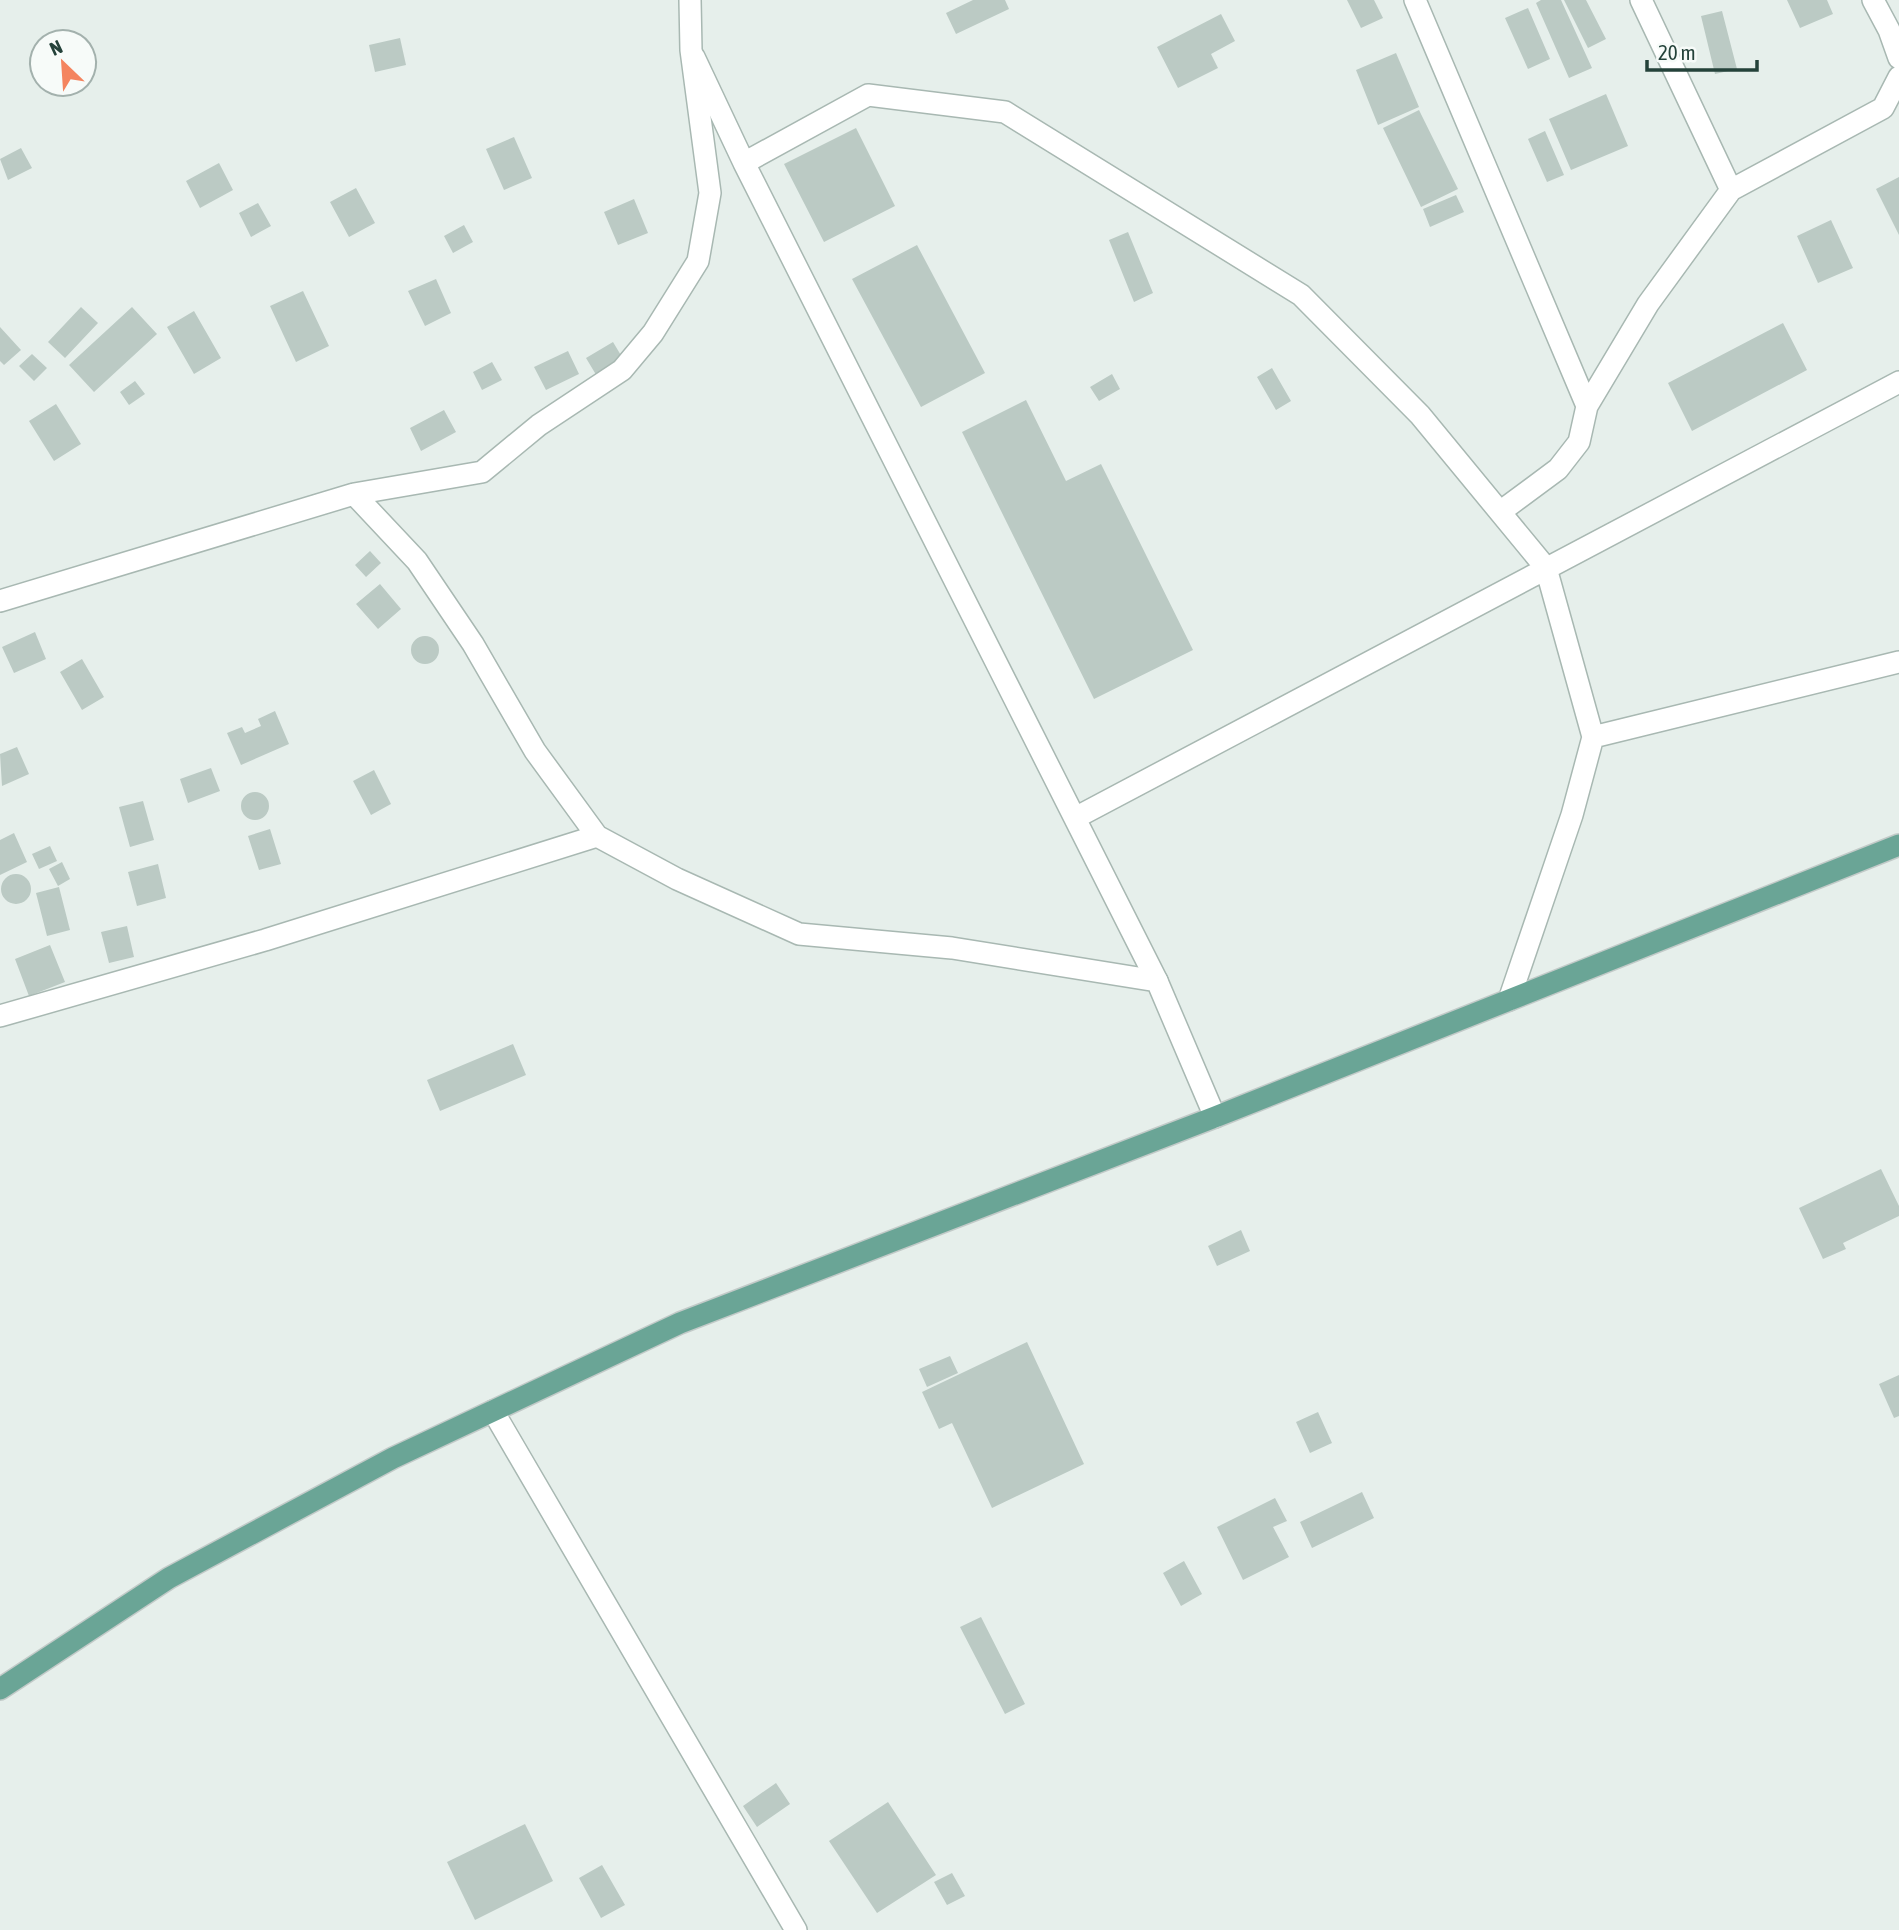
<svg xmlns="http://www.w3.org/2000/svg" width="1899" height="1930" viewBox="0 0 1899 1930" font-family="'Asap Condensed',sans-serif">
<style>
.building{fill:#bbcac4}
.lines{fill:none;stroke-linecap:round;stroke-linejoin:round}
.service-casing{stroke:#a8b8b2;stroke-width:24}
.minor-casing{stroke:#a8b8b2;stroke-width:24}
.primary-casing{stroke:#c2cac8;stroke-width:24}
.service{stroke:#fff;stroke-width:21}
.minor{stroke:#fff;stroke-width:21}
.primary{stroke:#6aa596;stroke-width:21}
</style>
<rect width="100%" height="100%" fill="#e6efeb"/>
<path class="building" d="M973 0H1005L1009 9 956 34 946 13Z
M1347 0H1374L1383 18 1361 28Z
M1541 0H1561L1592 68 1569 78 1536 3Z
M1564 0H1586L1606 39 1588 48Z
M1787 0H1827L1833 14 1800 28Z
M1528 8 1550 59 1528 69 1505 18Z
M1722 11 1737 69 1715 74 1701 16Z
M1221 14 1235 41 1211 54 1218 68 1178 88 1157 47Z
M400 38 406 65 375 72 369 45Z
M1396 53 1419 107 1378 125 1356 70Z
M1606 94 1628 146 1571 170 1549 119Z
M1419 110 1458 189 1421 207 1383 128Z
M856 128 895 206 824 242 784 164Z
M1545 131 1564 175 1547 182 1528 139Z
M514 137 532 178 504 190 486 149Z
M21 148 32 168 8 180 0 159Z
M219 163 233 190 200 208 186 181Z
M1899 177V235L1876 189Z
M356 188 375 223 349 237 330 202Z
M1456 195 1464 212 1430 227 1423 209Z
M634 199 648 233 618 245 604 212Z
M258 203 271 226 251 237 239 213Z
M1831 220 1853 268 1818 283 1797 236Z
M464 225 473 242 453 253 444 236Z
M1128 232 1153 293 1134 302 1109 240Z
M917 245 985 373 921 407 852 279Z
M436 279 451 313 425 326 408 291Z
M303 291 329 346 296 362 270 306Z
M81 307 98 323 65 358 48 342Z
M132 307 157 334 94 392 69 365Z
M194 311 221 358 194 374 167 327Z
M1783 323 1807 370 1692 431 1668 383Z
M0 327 21 350 4 365 0 361Z
M613 342 625 362 598 378 586 358Z
M568 351 579 374 546 390 534 367Z
M32 354 47 368 34 381 19 366Z
M492 362 502 380 482 390 473 372Z
M1272 368 1291 401 1276 410 1257 377Z
M1112 374 1120 389 1099 401 1090 387Z
M135 381 145 394 129 405 120 392Z
M1026 400 1066 481 1101 464 1193 650 1094 699 962 432Z
M56 404 81 444 54 461 29 421Z
M444 410 456 432 421 451 410 428Z
M370 551 381 563 366 577 355 565Z
M380 584 401 609 378 629 356 604Z
M35 632 46 659 14 673 2 647Z
M411 650a14 14 0 1 1 28 0a14 14 0 1 1-28 0Z
M82 659 104 697 82 710 60 672Z
M275 711 289 744 241 765 227 733 242 727 245 733 261 726 258 719Z
M17 747 29 774 2 786 0 754Z
M211 768 220 791 188 803 180 779Z
M374 770 391 804 371 815 353 781Z
M241 806a14 14 0 1 1 28 0a14 14 0 1 1-28 0Z
M143 801 154 840 130 847 119 807Z
M270 829 281 864 259 870 248 836Z
M14 833 27 862 0 875V840Z
M50 846 57 861 39 869 32 854Z
M62 862 70 879 58 886 49 869Z
M158 864 166 898 137 906 128 872Z
M1 889a15 15 0 1 1 30 0a15 15 0 1 1-30 0Z
M59 887 70 930 47 936 36 893Z
M127 926 134 957 109 963 101 932Z
M50 945 65 982 29 996 15 959Z
M513 1044 526 1075 440 1111 427 1080Z
M1881 1169 1899 1206V1216L1843 1243 1846 1249 1823 1259 1799 1208Z
M1241 1230 1250 1251 1217 1266 1208 1246Z
M1027 1342 1084 1464 992 1508 952 1423 939 1429 922 1392Z
M950 1356 958 1373 927 1387 919 1369Z
M1899 1375V1416L1894 1418 1879 1384Z
M1318 1412 1332 1443 1310 1453 1296 1422Z
M1362 1492 1374 1518 1312 1548 1300 1522Z
M1275 1498 1287 1521 1273 1527 1289 1557 1243 1580 1217 1527Z
M1184 1561 1202 1594 1181 1606 1163 1573Z
M981 1617 1025 1704 1005 1714 960 1627Z
M776 1783 790 1804 757 1827 743 1806Z
M888 1802 936 1875 877 1913 829 1841Z
M525 1824 553 1881 475 1920 447 1862Z
M602 1865 625 1905 601 1918 579 1878Z
M952 1873 965 1896 947 1905 934 1882Z"/>
<g class="lines">
<defs>
<path id="service" d="M1415 0 1587 406
M1641 0 1731 190
M1873 0 1889 30 1899 58
M694 57 744 163 1157 981
M744 163 868 95 1005 112 1301 295 1420 415 1546 568 1593 737 1572 815 1509 1000
M1500 512 1558 469 1579 442 1587 406 1648 304 1731 190 1883 108 1899 77
M1593 737 1899 662
M1075 818 1899 382"/>
<path id="minor" d="M690 0 691 50 710 193 698 261 653 333 622 370 539 425 482 472 354 494 417 561 473 644 535 751 597 836 677 879 799 934 952 948 1157 981 1215 1117
M0 601 354 494
M0 1016 265 940 597 836
M493 1411 796 1930"/>
<path id="primary" d="M0 1689 169 1578 393 1458 680 1323 1215 1117 1899 845"/>
</defs>
<use href="#service" class="service-casing"/>
<use href="#minor" class="minor-casing"/>
<use href="#primary" class="primary-casing"/>
<use href="#service" class="service"/>
<use href="#minor" class="minor"/>
<use href="#primary" class="primary"/>
</g>
<g transform="translate(63 63) rotate(335)"><circle r="33" fill="#f7fbf9" stroke="#a3b1ad" stroke-width="2"/>
<path d="M0-5L12 26L0 18L-12 26Z" fill="#f4845f"/>
<text y="-10" font-size="19" font-weight="bold" text-anchor="middle" fill="#24423a">N</text>
</g>
<path d="M1647 60v10h110v-10" fill="none" stroke="#24423a" stroke-width="3.5"/>
<text x="1658" y="60" font-size="21" fill="#24423a" stroke="#f7fbf9" stroke-width="5" paint-order="stroke">20 m</text>
</svg>
